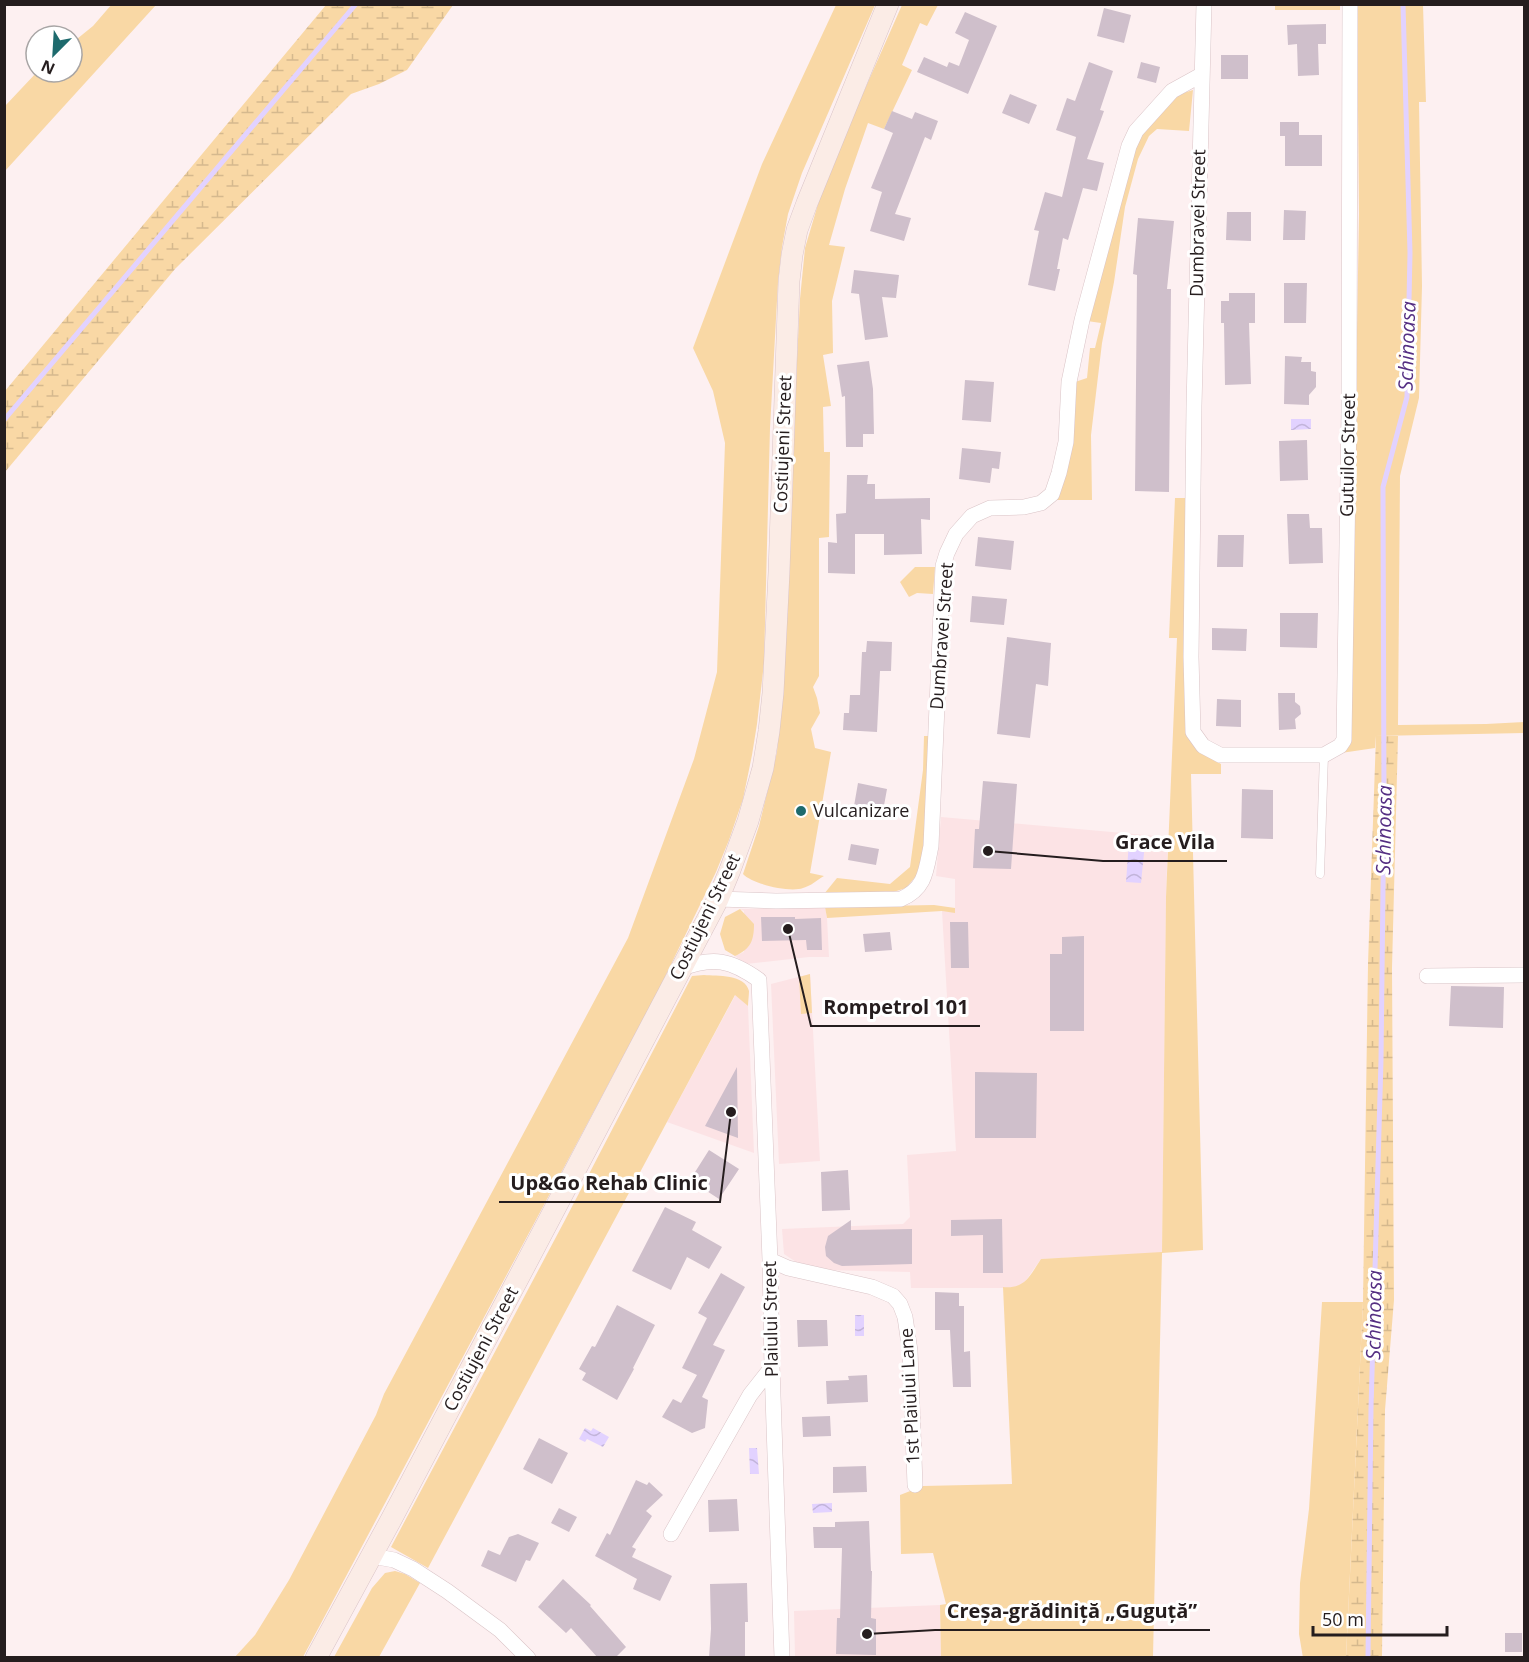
<svg xmlns="http://www.w3.org/2000/svg" width="1529" height="1662" viewBox="0 0 1529 1662" font-family="'Open Sans',sans-serif">
<style>
.built{fill:#fce3e5}
.green{fill:#f9d8a5}
.wetland{fill:url(#wetland-marsh)}
.water{fill:url(#water-waves)}
.lines{fill:none;stroke-linecap:round;stroke-linejoin:round}
.stream{stroke:#e2d2ff;stroke-width:5}
.building{fill:#cfbfcb}
.lane-casing{stroke:#dac4c7;stroke-width:9}
.street-casing{stroke:#dac4c7;stroke-width:16}
.secondary-casing{stroke:#dac4c7;stroke-width:22}
.lane{stroke:#fff;stroke-width:8}
.street{stroke:#fff;stroke-width:15}
.secondary{stroke:#fbece6;stroke-width:21}
.poi-dot{fill:#1d6a6d;stroke:#fff;stroke-width:2}
.labels{text-anchor:middle;stroke-width:6;stroke-linejoin:round;paint-order:stroke}
.street-label{font-size:18px;fill:#251d1e;stroke:#fff}
.poi-label{font-size:18px;fill:#251d1e;stroke:#fff;text-anchor:start}
.water-label{font-size:20px;font-style:italic;fill:#552f83;stroke:#fff}
.leader{fill:none;stroke:#251d1e;stroke-width:2}
.callout-dot{fill:#251d1e;stroke:#fff;stroke-width:2}
.callout-label{font-size:20px;text-anchor:middle;font-weight:bold;fill:#251d1e;stroke:#fff;stroke-width:6;stroke-linejoin:round;paint-order:stroke}
</style>
<defs>
<pattern id="wetland-marsh" width="20" height="14" patternUnits="userSpaceOnUse" patternTransform="scale(1.5)"><rect width="20" height="14" fill="#f9d8a5"/><path d="M1 5h8M5 5V1M11 12h8M15 12V8" fill="none" stroke="#d5b98e"/></pattern>
<pattern id="water-waves" width="16" height="10" patternUnits="userSpaceOnUse" patternTransform="scale(1.5)"><rect width="16" height="10" fill="#e2d2ff"/><path d="M0 5q4-4 8 0t8 0" fill="none" stroke="#c2b4da"/></pattern>
</defs>
<rect width="100%" height="100%" fill="#fdf0f1"/>
<path class="built" d="M941 817 1168 837 1166 897 1162 1253 1041 1259 1024 1283 1012 1288H911L910 1272 824 1270 796 1262 784 1254 782 1229 903 1224 910 1217 907 1155 956 1151 942 911 955 912V879L936 876Z
M825 907 827 918 829 957H809L746 964 735 956 744 952V911L740 909Z
M810 974 820 1161 779 1164 771 984Z
M736 994 748 1006 754 1153 667 1122Z
M940 1605 941 1657H795L794 1611Z"/>
<path class="green" d="M112 4 156 5 5 171V106L37 72H72V43L93 26Z
M836 5H875L802 173 788 214 782 247 778 282 770 428 764 663 757 724 752 755 743 799 729 840 716 872 659 989 303 1657 234 1658 255 1635 289 1580 376 1415 384 1394 628 938 694 759 717 672 725 443 713 391 693 348 762 164Z
M902 5H938L927 26 920 23 902 65 912 70 884 129 868 123 845 189 829 245 845 247 832 301 833 353 823 355 831 406 823 407 824 452H830L829 537 819 538V676L813 687 817 698 820 713 811 729 815 748 831 752 810 873 824 876C817 880 811 886 803 888 790 893 752 884 743 874L759 826 777 752 780 709 800 299 805 248 821 194 853 116Z
M1275 5H1340V10H1275Z
M1357 5H1423L1426 102H1419L1422 286 1419 398 1400 476 1398 725 1486 724 1524 722V733L1376 736 1375 748 1341 753 1352 625 1359 214Z
M1193 90 1189 131 1157 129 1149 136 1138 159 1125 207 1114 282 1102 343 1091 435 1092 500H1057L1075 382 1087 378 1090 348H1095L1101 323 1087 321 1133 150 1142 133 1177 95Z
M1175 498H1187L1201 753 1221 764V774H1191L1203 1250 1162 1253 1153 1657H941L940 1605 946 1604 933 1553 901 1554 900 1495 923 1486 1012 1484 1003 1287C1026 1289 1030 1275 1041 1259L1162 1252 1166 897 1177 638H1169Z
M915 567H935L933 594 917 593 909 597 900 582Z
M924 736H930L926 850 922 869 906 888 890 893 824 894 837 878 890 884 910 867 923 770Z
M934 905 955 908V913L942 911 827 918 825 907Z
M740 909 754 924C754 940 751 949 735 956L725 950 720 934 725 917Z
M810 974 812 1013 801 1014 799 977Z
M704 975C717 976 745 974 749 991 749 995 748 1002 748 1006L735 995 428 1568 391 1547 564 1222 692 976Z
M1322 1302H1363L1346 1657 1303 1658 1299 1634 1300 1583 1309 1509Z
M395 1571 405 1574 420 1583 379 1657H334L372 1588 385 1573Z"/>
<path class="wetland" d="M326 5H453L407 70 379 84 351 94 175 269 5 472V391Z
M1376 736H1398L1392 968 1394 1300 1385 1410 1382 1657 1346 1658 1363 1302 1368 964Z"/>
<path class="water" d="M1291 419H1311V429L1291 430Z
M1129 842 1145 843 1141 883 1126 882Z
M855 1315H864V1336H855Z
M585 1428 591 1431 593 1428 609 1437 603 1447 587 1439 585 1442 579 1439Z
M749 1448H757L759 1474H750Z
M832 1503V1512L813 1513 812 1504Z"/>
<g class="lines">
<path class="stream" d="M4 420 356 4
M1368 1658 1371 1408 1381 1060 1384 803 1383 487 1407 397 1410 253 1403 4"/>
</g>
<path class="building" d="M1104 8 1131 15 1124 43 1097 36Z
M965 12 997 26 968 94 917 72 924 57 947 67 949 62 959 66 969 40 955 33Z
M1326 24V44H1318L1319 75 1298 76 1297 44 1288 45 1287 25Z
M1221 55H1248V79H1221Z
M1089 62 1113 71 1100 110 1104 111 1087 159 1104 163 1097 191 1083 188 1068 240 1063 238 1057 269H1060L1055 291 1028 285 1039 231 1034 230 1045 192 1062 197 1076 137 1056 130 1067 98 1075 101Z
M1141 62 1160 67 1156 83 1137 78Z
M1010 94 1037 105 1029 124 1002 113Z
M892 111 912 119 915 112 938 121 931 140 925 137 895 214 911 218 904 241 870 231 882 192 871 188 893 133 884 129Z
M1280 122H1299V135H1322V166H1285V136H1280Z
M1284 210 1306 211 1305 240H1283Z
M1227 212H1251V241L1226 240Z
M1138 218 1174 221 1167 289H1171L1169 492 1135 491 1137 275 1133 274Z
M854 270 899 275 896 298 882 297 888 337 865 340 859 294 851 293Z
M1284 283H1307L1306 323H1284Z
M1229 293H1255V323H1249L1251 384 1225 385 1224 323H1221V301H1229Z
M1285 356 1302 357 1301 362H1311V371L1316 372V387L1309 395V405L1284 404Z
M869 361 873 389 874 434H863V447H846L845 396 842 397 837 365Z
M965 380 994 382 991 422 962 420Z
M1307 440 1308 480 1280 481 1279 441Z
M962 448 1001 452 999 469 992 468 990 483 959 479Z
M847 475H868L867 484H875V499L930 498V520L921 519 922 554 884 555V534H855V574L828 573V542L837 543 836 514 846 513Z
M1287 514H1309L1310 528H1322L1323 563 1289 564Z
M1218 535H1244L1243 567H1217Z
M978 537 1014 541 1011 570 975 566Z
M972 596 1007 599 1004 625 970 622Z
M1280 613H1318L1317 648 1280 647Z
M1212 628 1247 629 1246 651 1212 650Z
M1007 637 1051 643 1048 686 1036 684 1030 738 997 734Z
M867 641 892 642 891 671H880L877 732 843 730 844 713H849L850 695H860L862 652H866Z
M1278 693H1295V702L1300 706 1301 714 1295 719 1296 729 1279 730Z
M1217 699 1241 700V727L1216 726Z
M983 781 1017 784 1011 869 973 868 975 829H979Z
M858 783 887 789 883 811 854 806Z
M1242 789 1273 790V839L1241 838Z
M851 844 879 849 876 865 848 860Z
M761 917H795V919L821 918 822 950H807L806 940 762 941Z
M950 922H968L969 968H951Z
M890 932 892 950 865 952 863 934Z
M1084 936V1031H1050V954H1062V937Z
M1451 986 1504 987 1503 1028 1449 1026Z
M737 1067 738 1138 705 1126Z
M975 1072 1037 1073 1036 1138H975Z
M709 1150 739 1169 719 1199 690 1180Z
M848 1170 850 1210 822 1211 821 1172Z
M665 1207 696 1222 692 1230 722 1247 709 1269 687 1257 671 1290 632 1271Z
M1002 1219 1003 1273H983V1235L951 1236V1220Z
M851 1220V1230L912 1229V1264L842 1266 834 1263 826 1256 825 1247 828 1236Z
M721 1273 745 1287 713 1345 725 1350 702 1397 708 1400 705 1428 692 1433 662 1417 673 1399 681 1403 697 1375 682 1368 707 1318 698 1313Z
M935 1292 959 1293V1306H964V1352L970 1351 971 1387H953L950 1330H935Z
M617 1305 655 1325 633 1368 634 1369 617 1400 582 1380 586 1373 579 1369 592 1346 595 1347Z
M797 1320H827L828 1346 798 1347Z
M867 1375 868 1402 827 1404 826 1381 849 1380 848 1376Z
M830 1416 831 1436 803 1437 802 1417Z
M539 1438 568 1453 552 1484 523 1469Z
M866 1466 867 1492 833 1493V1467Z
M636 1480 647 1485 649 1482 663 1495 646 1511 652 1516 632 1547 636 1549 632 1557 672 1576 660 1601 633 1589 637 1579 595 1556 607 1533 610 1535Z
M737 1499 739 1531 709 1532 708 1500Z
M559 1508 577 1517 569 1532 551 1523Z
M869 1521 871 1571H872L871 1618 876 1619V1655L836 1654 837 1618H840L842 1548H814L813 1527H835V1522Z
M518 1534 539 1543 530 1561 526 1560 516 1582 481 1566 488 1550 500 1555 509 1537Z
M563 1579 591 1605 590 1606 626 1647 615 1658H598L571 1628 566 1633 538 1607Z
M747 1583 748 1622H745V1658H709L711 1629 710 1584Z
M1505 1633H1522V1652H1505Z"/>
<g class="lines">
<defs>
<path id="lane" d="M1320 874 1324 755"/>
<path id="street" d="M1204 4 1194 406 1191 657 1193 732 1203 746 1220 755H1324L1340 746 1344 740 1349 413 1350 4
M718 899 776 901 901 899C926 888 926 870 931 846L943 566 947 553 956 534 972 516 990 508 1024 507 1041 503 1052 494 1059 473 1066 442 1069 382 1082 320 1129 146 1136 131 1172 91 1201 75
M680 969C713 956 731 960 759 980L770 1260 772 1367 782 1658
M1427 976 1524 975
M770 1260 788 1268 872 1287 893 1296 900 1304 905 1317 910 1351 915 1485
M671 1534 750 1395 772 1367
M372 1556 394 1560 413 1569 447 1591 500 1630 528 1658"/>
<path id="secondary" d="M316 1658 392 1518 718 899 730 870 748 821 763 768 769 731 773 693 779 572 789 281 792 255 797 230 807 203 888 4"/>
</defs>
<use href="#lane" class="lane-casing"/>
<use href="#street" class="street-casing"/>
<use href="#secondary" class="secondary-casing"/>
<use href="#lane" class="lane"/>
<use href="#street" class="street"/>
<use href="#secondary" class="secondary"/>
</g>
<circle class="poi-dot" cx="801" cy="811" r="6"/>
<g class="labels">
<g class="street-label">
<text transform="translate(1198 223) rotate(-89)" y="6">Dumbravei Street</text>
<text transform="translate(783 444) rotate(-88)" y="6">Costiujeni Street</text>
<text transform="translate(1348 455) rotate(-89)" y="6">Gutuilor Street</text>
<text transform="translate(942 636) rotate(-86)" y="6">Dumbravei Street</text>
<text transform="translate(705 917) rotate(-64)" y="6">Costiujeni Street</text>
<text transform="translate(771 1319) rotate(-91)" y="6">Plaiului Street</text>
<text transform="translate(481 1349) rotate(-62)" y="6">Costiujeni Street</text>
<text transform="translate(910 1396) rotate(-93)" y="6">1st Plaiului Lane</text>
</g>
<g class="poi-label">
<text x="813" y="817">Vulcanizare</text>
</g>
<g class="water-label">
<text transform="translate(1407 346) rotate(-88)" y="7">Schinoasa</text>
<text transform="translate(1384 830) rotate(-89)" y="7">Schinoasa</text>
<text transform="translate(1374 1315) rotate(-89)" y="7">Schinoasa</text>
</g>
</g>
<path class="leader" d="M988 851L1103 861H1227M788 929L811 1026H980M731 1112L720 1202H499M867 1634L935 1630H1210"/>
<g class="callout-dot">
<circle cx="988" cy="851" r="6"/>
<circle cx="788" cy="929" r="6"/>
<circle cx="731" cy="1112" r="6"/>
<circle cx="867" cy="1634" r="6"/>
</g>
<g class="callout-label">
<text x="1165" y="849">Grace Vila</text>
<text x="896" y="1014">Rompetrol 101</text>
<text x="609" y="1190">Up&amp;Go Rehab Clinic</text>
<text x="1072" y="1618">Creșa-grădiniță „Guguță”</text>
</g>
<rect width="1529" height="1662" fill="none" stroke="#251d1e" stroke-width="12"/>
<g transform="translate(54 54) rotate(204)"><circle r="28" fill="#ffffff" stroke="#a8a5a5" stroke-width="1.5"/>
<path d="M0-4.5L10 22L0 15L-10 22Z" fill="#1d6a6d"/>
<text y="-9" font-size="16" font-weight="bold" text-anchor="middle" fill="#251d1e">N</text>
</g>
<path d="M1313 1626v9h134v-9" fill="none" stroke="#251d1e" stroke-width="3"/>
<text x="1322" y="1626" font-size="18" fill="#251d1e" stroke="#ffffff" stroke-width="4.5" paint-order="stroke">50 m</text>
</svg>
